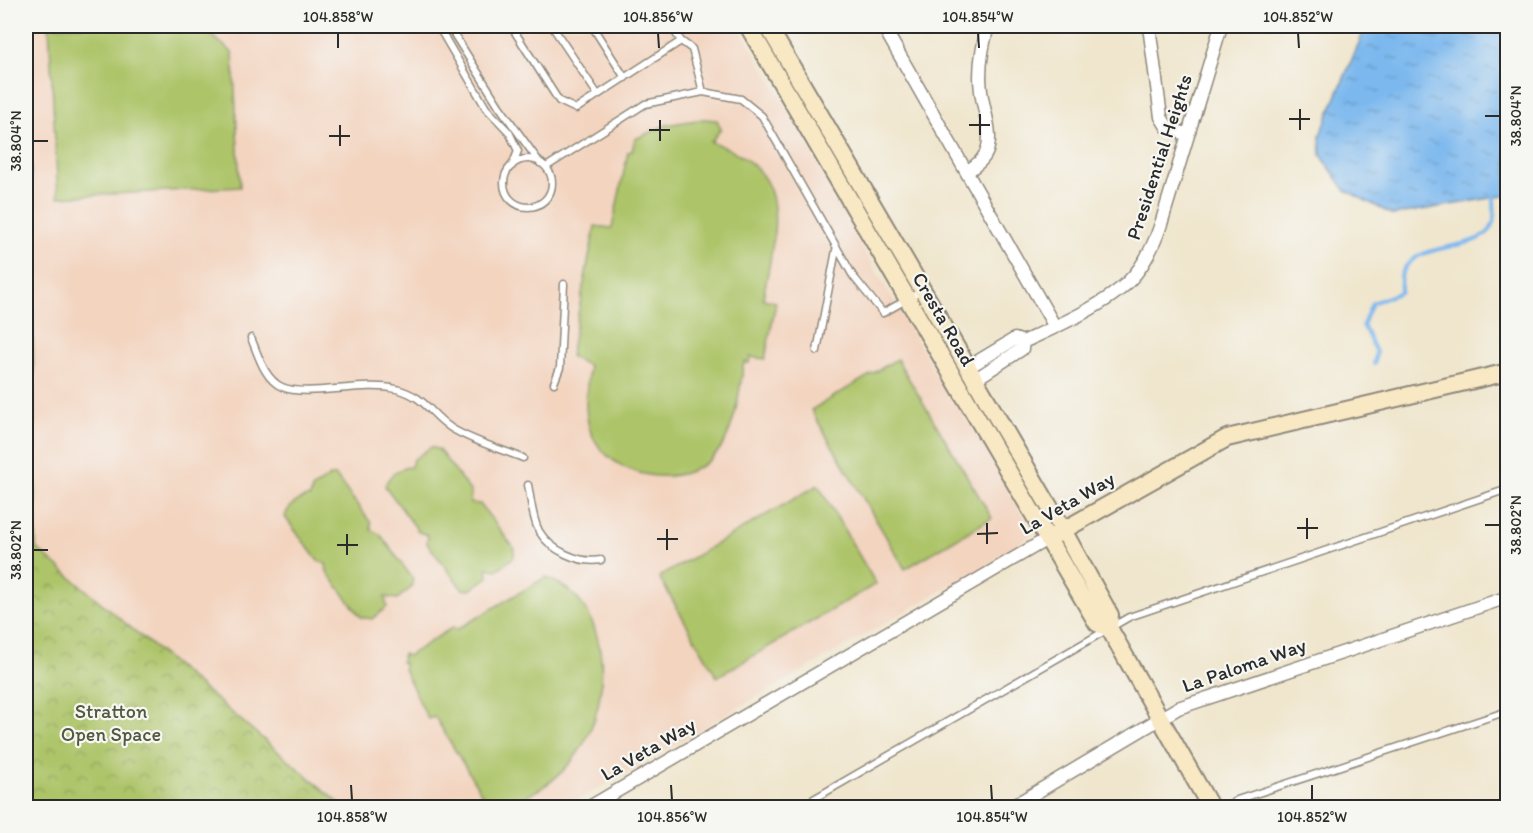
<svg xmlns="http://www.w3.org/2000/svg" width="1533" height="833" viewBox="0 0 1533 833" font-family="Itim,sans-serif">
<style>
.built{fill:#f3d4bf}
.park{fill:url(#park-crowns);stroke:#6c784a;stroke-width:1.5}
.pitch{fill:#adc469;stroke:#6c784a;stroke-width:1.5}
.water{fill:url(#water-ripples);stroke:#53728c;stroke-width:1.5}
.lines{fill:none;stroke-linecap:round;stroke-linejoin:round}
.stream{stroke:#7bb8ee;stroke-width:4}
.lane-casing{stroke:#8e887c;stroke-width:9}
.street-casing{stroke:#8e887c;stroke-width:15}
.secondary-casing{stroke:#8e887c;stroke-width:20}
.lane{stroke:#fff;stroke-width:6}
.street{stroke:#fff;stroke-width:12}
.secondary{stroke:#f8e8c3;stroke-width:16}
.ticks{fill:none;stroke:#2b2b2b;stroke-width:2}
.labels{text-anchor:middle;stroke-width:4.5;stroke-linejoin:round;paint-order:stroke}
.street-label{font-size:20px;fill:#2b2b2b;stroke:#f6f6f2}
.park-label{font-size:20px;fill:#52593e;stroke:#f6f6f2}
.neatline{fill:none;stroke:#2b2b2b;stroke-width:2}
.ticks-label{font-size:15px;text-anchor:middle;fill:#2b2b2b}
</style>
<defs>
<pattern id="park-crowns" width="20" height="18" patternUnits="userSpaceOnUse" patternTransform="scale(1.5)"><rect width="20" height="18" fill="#adc469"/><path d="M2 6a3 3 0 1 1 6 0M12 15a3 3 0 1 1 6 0" fill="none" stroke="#8d9f57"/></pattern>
<pattern id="water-ripples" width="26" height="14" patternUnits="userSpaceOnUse" patternTransform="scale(1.5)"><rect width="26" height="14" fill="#7bb8ee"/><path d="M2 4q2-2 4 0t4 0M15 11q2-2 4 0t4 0" fill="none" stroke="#6596c1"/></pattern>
</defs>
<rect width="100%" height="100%" fill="#f6f6f2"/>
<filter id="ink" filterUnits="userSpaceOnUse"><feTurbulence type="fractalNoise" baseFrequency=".0167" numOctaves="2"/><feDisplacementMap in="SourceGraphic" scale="12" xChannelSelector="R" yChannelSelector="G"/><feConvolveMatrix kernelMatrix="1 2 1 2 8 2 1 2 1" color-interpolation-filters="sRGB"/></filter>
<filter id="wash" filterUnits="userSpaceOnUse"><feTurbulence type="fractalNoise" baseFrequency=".008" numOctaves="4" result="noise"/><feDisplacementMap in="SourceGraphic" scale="24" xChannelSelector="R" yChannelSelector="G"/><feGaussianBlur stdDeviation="1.35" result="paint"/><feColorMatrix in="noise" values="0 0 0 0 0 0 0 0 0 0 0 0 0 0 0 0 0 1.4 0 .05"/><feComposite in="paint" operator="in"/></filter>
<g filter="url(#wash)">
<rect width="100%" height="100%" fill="#f0e6ce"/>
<path class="built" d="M26 26H739L815 156 843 215 949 394 980 440 1033 533 1000 557 566 807H344L36 548 29 46 26 39Z"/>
<path class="park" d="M26 39 29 46 36 548 344 807H26Z"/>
<path class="pitch" d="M49 26H200L233 53 240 187 58 197Z
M703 119 717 120 721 129 711 142C797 170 775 230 763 299L776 302 765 359 750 357 749 363 744 362C739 390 737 421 722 446 691 494 609 482 590 430 583 409 587 387 589 366L570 356 595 226 612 228 628 152 632 151 635 139 666 125Z
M897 359 992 518 905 569 811 410Z
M431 447 439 450 471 492 470 503 480 504 514 548V557L497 570 487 568 488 577 470 590 462 589 427 543 428 535 419 532 385 486C388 476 400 467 411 467L413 460Z
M330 476H336L371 523V530L380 534 413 579 411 588 397 599 385 597 387 607 372 619 361 617 327 572 326 564 318 561 285 517C287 507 300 497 310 497L312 489Z
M818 485 876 584 717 677 659 577Z
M546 577C579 591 594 615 600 650 611 725 567 797 489 806L435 717 428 719 404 669V663L401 662 403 654 408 656 453 627 456 630Z"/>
<path class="water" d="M1366 26H1507V195L1393 215 1345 190 1321 155 1320 135Z"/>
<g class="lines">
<path class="stream" d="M1374 364 1376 352 1363 325 1372 303 1401 292C1401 287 1400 278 1402 273 1417 237 1488 255 1494 221 1495 213 1494 205 1494 197"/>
</g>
</g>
<g filter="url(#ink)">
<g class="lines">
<defs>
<path id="lane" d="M438 26 486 108 509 132 518 151 512 166
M449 26 499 106 540 163
M511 26 559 101 576 109 681 41 671 26
M552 26 598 95
M592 26 625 78
M681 41 692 49 703 92 741 99 762 116 853 276 883 313 922 291
M504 183a24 24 0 1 1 48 0a24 24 0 1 1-48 0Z
M546 167 645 104 703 92
M251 338C258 354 264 379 282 387 307 398 363 381 396 389 425 396 429 413 451 428 472 441 500 449 523 458
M817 351 836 250
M554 383 560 368 564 284
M528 485C531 499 532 518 539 531 550 550 579 564 601 560
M798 808 1129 617 1508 489
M1224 808 1237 800 1508 711"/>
<path id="street" d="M883 26 1055 327
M1149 26 1161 117 1167 127 1188 135
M967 172C976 165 986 159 988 147 992 130 983 109 981 91 978 69 982 47 988 26
M967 368 1015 339 1023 342C1053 328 1106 305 1129 281 1144 266 1154 245 1161 224L1221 26
M974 380 1022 349 1023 342
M588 808 1047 539
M1010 808 1178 708 1508 597"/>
<path id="secondary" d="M748 26 1097 623 1109 628
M768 26 1063 530 1110 615 1109 628 1211 808
M1053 536 1227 438 1508 372"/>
</defs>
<use href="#lane" class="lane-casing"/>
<use href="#street" class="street-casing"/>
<use href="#secondary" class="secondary-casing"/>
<use href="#lane" class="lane"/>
<use href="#street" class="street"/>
<use href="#secondary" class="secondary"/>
</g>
</g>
<path class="ticks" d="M338 33V48M658 33 659 48M978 33 979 48M1298 33 1299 48M1300 109V130M980 114V135M1485 116H1500M1289 119H1310M660 120V141M340 125V146M969 125H990M649 130H670M329 136H350M33 141H48M1307 518V539M987 523V544M1485 525H1500M1297 528H1318M667 529V550M347 534V555M977 534 998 533M657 539H678M337 545H358M33 550H48M351 785 352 800M671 785 672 800M991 785 992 800M1312 785V800"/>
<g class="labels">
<g class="street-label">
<text transform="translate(1159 157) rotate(-72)" y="7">Presidential Heights</text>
<text transform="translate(944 319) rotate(60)" y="7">Cresta Road</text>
<text transform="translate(1067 503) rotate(-30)" y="7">La Veta Way</text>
<text transform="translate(1244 665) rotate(-19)" y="7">La Paloma Way</text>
<text transform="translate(648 749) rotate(-30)" y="7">La Veta Way</text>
</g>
<g class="park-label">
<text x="111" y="718">Stratton<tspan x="111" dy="23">Open Space</tspan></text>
</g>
</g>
<rect width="1533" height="833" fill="none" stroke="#f6f6f2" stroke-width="66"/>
<rect x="33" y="33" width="1467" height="767" class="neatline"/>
<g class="ticks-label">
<text x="338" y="22">104.858°W</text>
<text x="658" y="22">104.856°W</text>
<text x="978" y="22">104.854°W</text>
<text x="1298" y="22">104.852°W</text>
<text transform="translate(1516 116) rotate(-90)" y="5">38.804°N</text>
<text transform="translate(16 141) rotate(-90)" y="5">38.804°N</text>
<text transform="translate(1516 525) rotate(-90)" y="5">38.802°N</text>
<text transform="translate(16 550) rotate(-90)" y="5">38.802°N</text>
<text x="352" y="822">104.858°W</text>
<text x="672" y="822">104.856°W</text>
<text x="992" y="822">104.854°W</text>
<text x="1312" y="822">104.852°W</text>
</g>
</svg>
